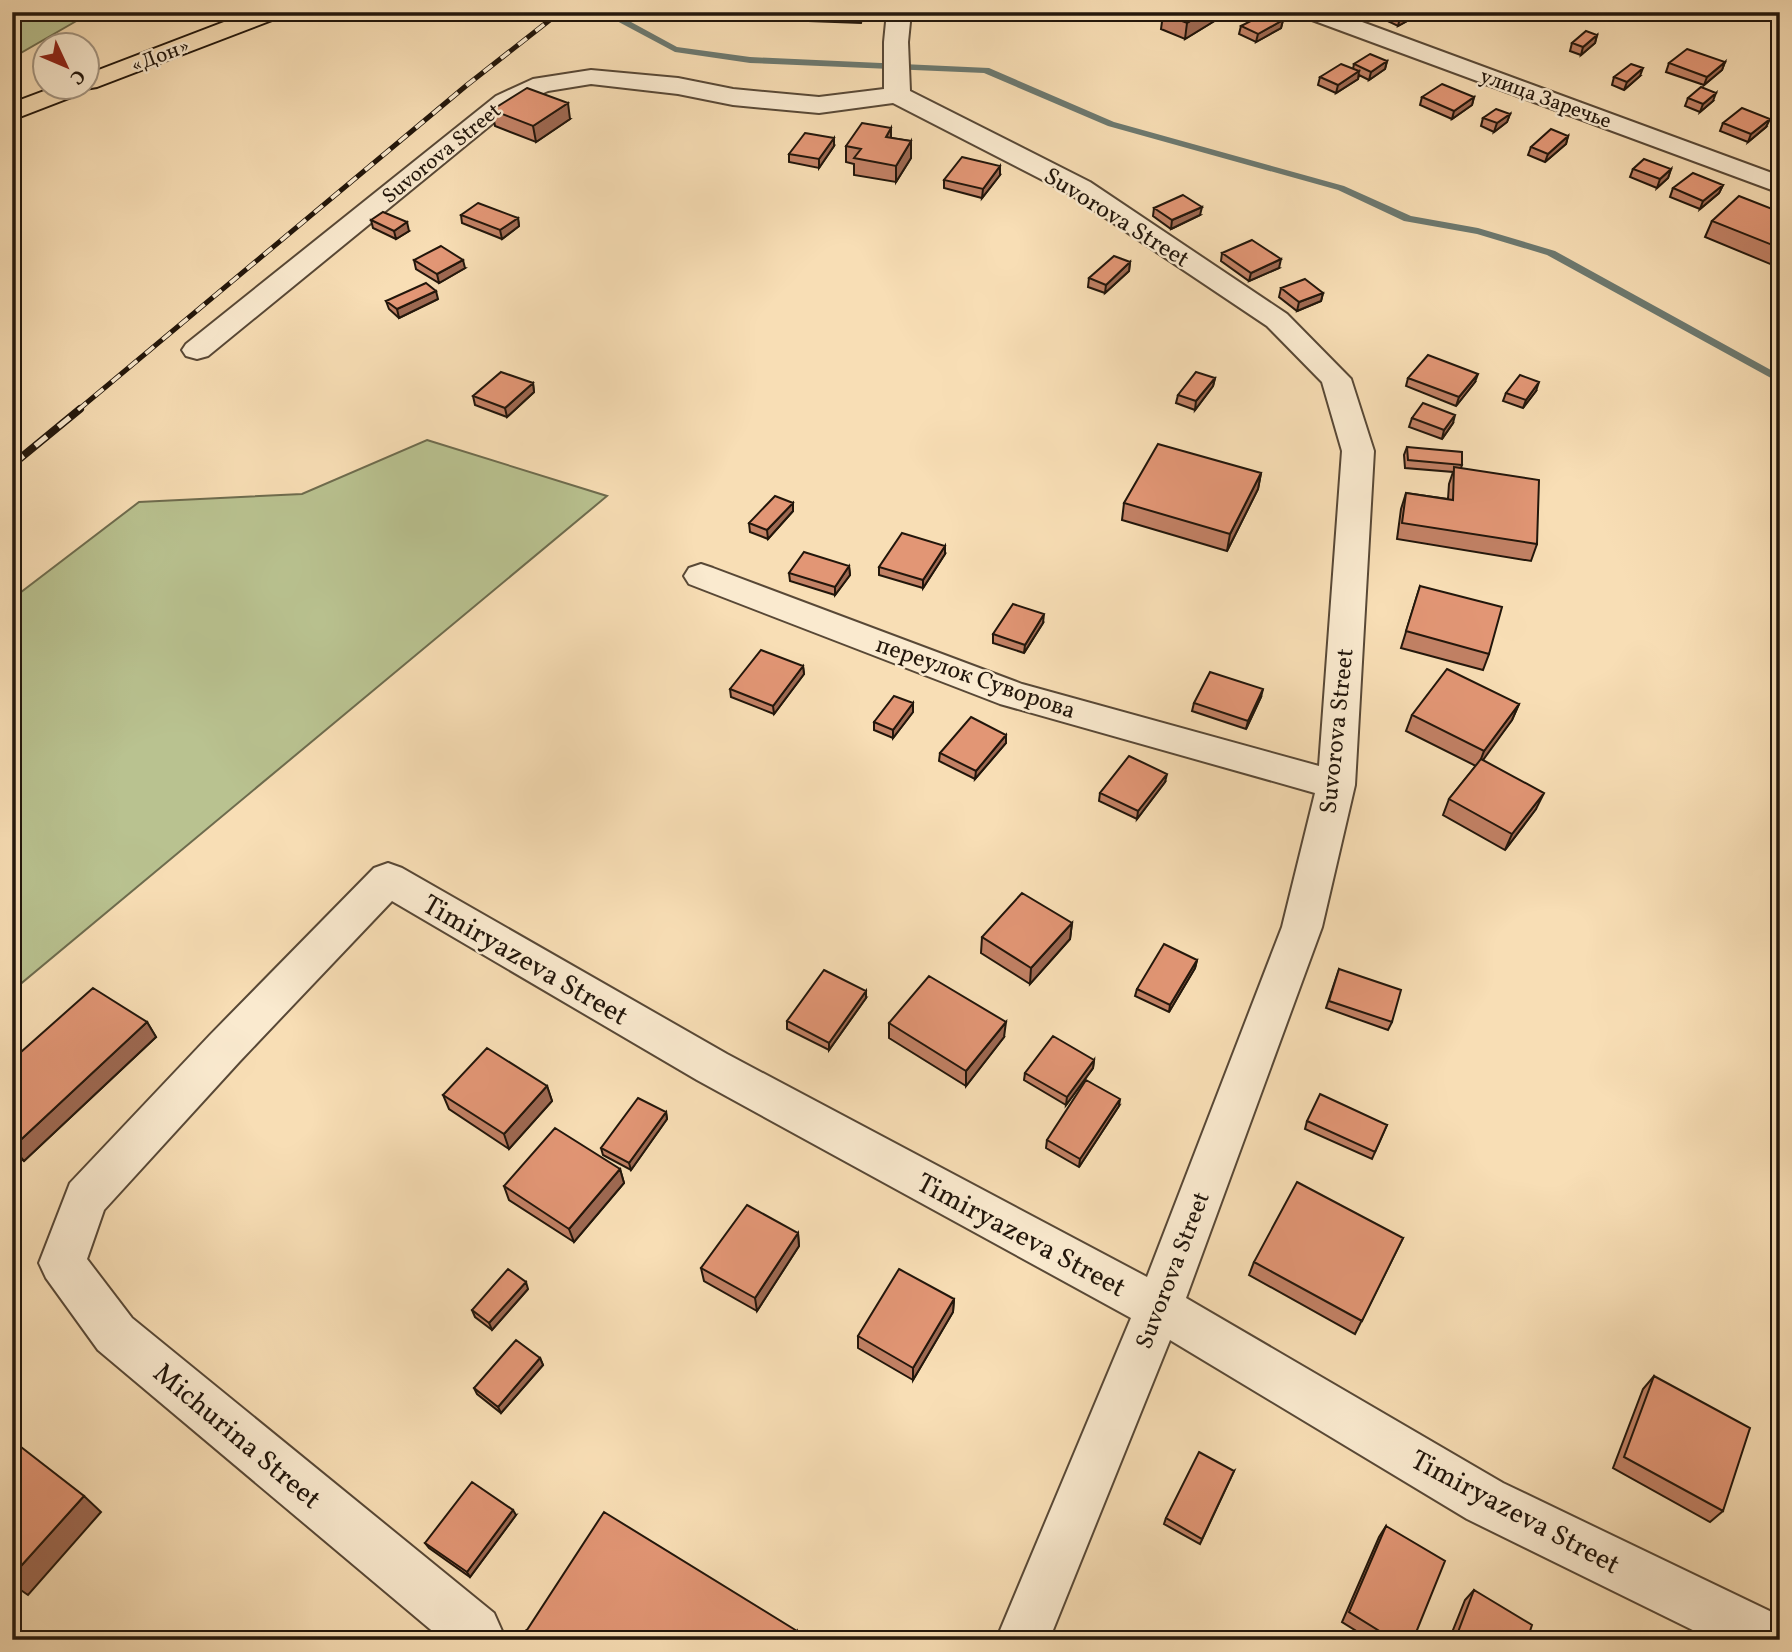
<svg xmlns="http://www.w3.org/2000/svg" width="1792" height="1652" viewBox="0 0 1792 1652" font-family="Vollkorn,serif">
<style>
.green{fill:#b9c290;stroke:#6e6c4e;stroke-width:2}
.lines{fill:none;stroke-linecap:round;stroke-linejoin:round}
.stream{fill:#6c7970;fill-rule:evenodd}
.minor-casing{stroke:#584836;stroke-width:4}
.highway-casing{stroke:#22160b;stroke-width:4}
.minor{fill:#faeacf;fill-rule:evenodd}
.highway{fill:#f8deb5;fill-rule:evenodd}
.rail-far1-casing{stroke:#22160b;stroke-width:5}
.rail-casing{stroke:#22160b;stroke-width:8}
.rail-far1{stroke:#faeacf;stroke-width:3.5;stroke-dasharray:11;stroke-linecap:butt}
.rail{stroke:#faeacf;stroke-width:5;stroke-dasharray:15;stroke-linecap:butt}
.wall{fill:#c28165;stroke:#22160b;stroke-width:2}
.shaded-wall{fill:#9e6952;stroke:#22160b;stroke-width:2}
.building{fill:#e29675;stroke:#22160b;stroke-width:2}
.labels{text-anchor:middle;stroke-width:5;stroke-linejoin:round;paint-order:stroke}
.far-street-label{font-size:21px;fill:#22160b;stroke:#faeacf}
.street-label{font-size:24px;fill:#22160b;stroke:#faeacf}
.near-street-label{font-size:28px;fill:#22160b;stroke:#faeacf}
</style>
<rect width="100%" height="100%" fill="#f8deb5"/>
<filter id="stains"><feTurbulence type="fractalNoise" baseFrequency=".00286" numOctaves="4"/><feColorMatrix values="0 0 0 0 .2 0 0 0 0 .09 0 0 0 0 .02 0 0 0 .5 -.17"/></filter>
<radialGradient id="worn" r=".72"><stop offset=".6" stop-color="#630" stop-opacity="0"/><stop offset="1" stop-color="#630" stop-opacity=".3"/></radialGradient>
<path class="green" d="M92 12 12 58V13Z
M427 440 607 496 12 991V599L139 502 302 494Z"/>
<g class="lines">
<path class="stream" d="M574 12H597L620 16 677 47 750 57 989 68 1114 122 1344 186 1411 216 1478 228 1555 251 1780 375V383L1547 255 1477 234 1404 221 1338 190 1108 126 984 73 750 63 675 52 615 20Z"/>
<defs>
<path id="minor" d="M887 12H911L908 42 910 91 1090 182 1287 314 1351 379 1374 451 1355 785 1322 927 1186 1298 1503 1483 1780 1616V1640H1713L1467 1519 1170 1340 1049 1640H996L1131 1318 697 1080 392 901 240 1061 104 1210 87 1259 132 1318 494 1613 506 1640H443L98 1350 46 1278 39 1263 70 1183 210 1035 374 868 388 863 402 868 727 1054 1147 1277 1282 927 1315 793 1000 704 689 584 684 576 689 568 701 564 713 568 1022 684 1319 766 1342 451 1322 382 1267 326 1070 194 893 103 819 113 733 105 678 94 591 84 548 91 514 106 208 356 197 359 186 356 182 350 186 344 496 96 533 79 591 70 678 78 733 89 819 97 884 89V42Z
M1300 12H1335L1780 176V193L1304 17Z"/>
<path id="highway" d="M250 12H284L280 17 97 87 85 89 82 93 12 120V103L52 88H88V74Z"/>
</defs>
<use href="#minor" class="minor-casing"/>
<use href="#highway" class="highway-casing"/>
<use href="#minor" class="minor"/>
<use href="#highway" class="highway"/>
<defs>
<path id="rail-far1" d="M78 410 467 85 560 12"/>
<path id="rail" d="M12 465 80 409"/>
</defs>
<use href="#rail-far1" class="rail-far1-casing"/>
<use href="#rail" class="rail-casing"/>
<use href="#rail-far1" class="rail-far1"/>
<use href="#rail" class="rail"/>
</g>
<path class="wall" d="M809 12H864L861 23 809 21Z
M1095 12H1123L1111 20Z
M1165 12H1229L1185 39 1161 29 1163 14Z
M1382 12H1417L1416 16 1398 26 1381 18Z
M1283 20 1281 28 1256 42 1239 34 1241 26Z
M1597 35 1595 43 1581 55 1570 51 1572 43Z
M1387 61 1385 69 1369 80 1359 75 1358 79 1336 93 1318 85 1320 77 1353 69 1354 64Z
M1725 62 1722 70 1704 85 1666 72 1669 63Z
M1640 76 1624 90 1612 85 1614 77Z
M1422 97H1474L1472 105 1452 119 1420 105Z
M1688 98 1713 101 1700 112 1685 106Z
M492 110 570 119 536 142 495 126Z
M1510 114 1507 122 1494 132 1481 126 1483 118Z
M1723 123 1766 127 1748 142 1720 131Z
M1568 136 1566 144 1545 162 1528 155 1531 147Z
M891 138 911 141V158L896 182 854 175V164L846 162V146Z
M834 146 819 168 789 162V154Z
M1633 169H1671L1668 178 1657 188 1630 177Z
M1000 175 982 198 944 188V180Z
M1723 185 1719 193 1700 209 1670 197 1673 188Z
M1154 208 1200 215 1171 229 1153 216Z
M1780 212V268L1705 237 1712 221Z
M461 215 518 218 519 226 502 239 462 223Z
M371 220 409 231 396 239 373 228Z
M1222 253 1279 268 1249 281 1221 261Z
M414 260 465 268 439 283 416 269Z
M1130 262 1129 271 1105 293 1088 287 1089 278Z
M1281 288 1323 293 1321 301 1297 311 1279 297Z
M438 299 399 318 389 309 386 301Z
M1215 378 1213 386 1195 410 1176 403 1178 395Z
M1408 378 1475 382 1456 406 1406 386Z
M533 383 534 392 507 417 475 405 473 396Z
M1536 391 1523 408 1503 401 1506 393Z
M1412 418 1453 423 1442 439 1409 427Z
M1407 447 1462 465 1461 468 1537 544 1531 561 1397 539 1401 509 1406 493 1448 499 1449 484 1453 472 1405 468 1404 455Z
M1261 473 1258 489 1227 551 1122 520 1124 503Z
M793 503V511L768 539 750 532 749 523Z
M945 554 923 588 879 575V567Z
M849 566 850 575 835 595 790 581 789 573Z
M1420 586 1489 654 1483 670 1401 648Z
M1043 623 1024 653 993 643V634Z
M803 666 804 674 774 714 731 697 730 689Z
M1261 697 1246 729 1192 711 1194 703Z
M913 703V712L893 738 874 730V722Z
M1519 704 1512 720 1482 760 1536 809 1505 850 1443 815 1449 799 1476 766 1406 731 1412 715Z
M1006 735V743L975 779 939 761 940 753Z
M1165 782 1137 819 1099 801 1100 793Z
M1072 923 1070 939 1030 984 981 953 982 937Z
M1197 960 1195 968 1169 1012 1135 996 1137 989Z
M1339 969 1392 1022 1388 1030 1326 1008Z
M866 998 829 1050 787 1029V1021Z
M147 1022 156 1037 24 1161 12 1153V1060Z
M889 1023 1004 1037 966 1086 889 1038Z
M1094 1060 1093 1068 1066 1105 1024 1080 1025 1073Z
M547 1086 552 1101 509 1149 449 1109 443 1095Z
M1119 1106 1079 1167 1046 1148 1047 1140Z
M666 1112 667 1119 631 1170 603 1155 601 1148Z
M1307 1121 1387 1125 1372 1159 1305 1129Z
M620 1169 624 1183 574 1242 509 1200 504 1186Z
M798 1233 799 1246 757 1311 704 1281 701 1268Z
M1403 1238 1355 1334 1249 1275 1254 1262Z
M528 1289 492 1330 475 1317 472 1310Z
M954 1299 953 1312 913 1380 858 1348V1336Z
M540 1358 543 1365 501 1413 477 1394 474 1388Z
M1654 1376 1723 1511 1710 1522 1613 1468 1643 1389Z
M1780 1383V1411L1772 1407Z
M1234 1471 1200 1544 1164 1524 1166 1518Z
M516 1515 470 1577 429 1548 425 1543Z
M1386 1526 1413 1640H1371L1342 1622 1379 1537Z
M1474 1590 1527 1640H1449L1465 1600Z
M527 1630 798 1640H533Z"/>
<path class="shaded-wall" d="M1112 12H1123L1111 20Z
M1205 12H1229L1185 39 1187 23Z
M1410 12H1417L1416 16 1398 26 1400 18Z
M1283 20 1281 28 1256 42 1258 34Z
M1597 35 1595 43 1581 55 1583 47Z
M1387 61 1385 69 1369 80 1371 72Z
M1725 62 1722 70 1704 85 1707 77Z
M1643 68 1640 76 1624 90 1627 82Z
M1359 71 1358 79 1336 93 1338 85Z
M1716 93 1713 101 1700 112 1703 104Z
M1474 97 1472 105 1452 119 1454 111Z
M568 103 570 119 536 142 533 126Z
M1510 114 1507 122 1494 132 1497 123Z
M1770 119 1766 127 1748 142 1751 134Z
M891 128V145L886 137Z
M1568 136 1566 144 1545 162 1548 154Z
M834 138V146L819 168V159Z
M911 141V158L896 182V166Z
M1000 166V175L982 198 983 189Z
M1671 169 1668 178 1657 188 1660 179Z
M1723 185 1719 193 1700 209 1703 201Z
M1202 207 1200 215 1171 229 1172 220Z
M518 218 519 226 502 239 500 230Z
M407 222 409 231 396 239 394 231Z
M1281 259 1279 268 1249 281 1251 273Z
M463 260 465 268 439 283 437 274Z
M1130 262 1129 271 1105 293 1106 285Z
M436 291 438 299 399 318 397 309Z
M1323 293 1321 301 1297 311 1299 302Z
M1478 374 1475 382 1456 406 1459 397Z
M1215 378 1213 386 1195 410 1196 401Z
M1539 382 1536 391 1523 408 1526 400Z
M533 383 534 392 507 417 505 408Z
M1455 415 1453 423 1442 439 1444 430Z
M1261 473 1258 489 1227 551 1230 534Z
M793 503V511L768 539 767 530Z
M945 546V554L923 588V580Z
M849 566 850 575 835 595V587Z
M1044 614 1043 623 1024 653 1025 645Z
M803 666 804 674 774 714 773 706Z
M1263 689 1261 697 1246 729 1248 721Z
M913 703V712L893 738V730Z
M1519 704 1512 720 1478 767 1484 751Z
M1006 735V743L975 779 976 771Z
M1167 774 1165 782 1137 819 1138 811Z
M1544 793 1536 809 1505 850 1512 834Z
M1072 923 1070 939 1030 984 1031 968Z
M1197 960 1195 968 1169 1012 1170 1005Z
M866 991V998L829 1050V1043Z
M147 1022 156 1037 24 1161 13 1147Z
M1006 1022 1004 1037 966 1086V1071Z
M1094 1060 1093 1068 1066 1105 1067 1097Z
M547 1086 552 1101 509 1149 504 1134Z
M1120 1099 1119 1106 1079 1167 1080 1159Z
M666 1112 667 1119 631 1170 629 1163Z
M620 1169 624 1183 574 1242 569 1229Z
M798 1233 799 1246 757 1311 755 1298Z
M526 1282 528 1289 492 1330 489 1323Z
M954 1299 953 1312 913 1380V1368Z
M540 1358 543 1365 501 1413 498 1407Z
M84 1496 101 1512 28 1595 12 1584V1576Z
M513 1510 516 1515 470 1577 467 1572Z
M797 1631 798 1640H791Z"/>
<path class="building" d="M1165 12H1205L1187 23 1163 14Z
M1387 12H1410L1400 18Z
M1266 13 1283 20 1258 34 1241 26Z
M1586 31 1597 35 1583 47 1572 43Z
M1687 49 1725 62 1707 77 1669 63Z
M1370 54 1387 61 1371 72 1354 64Z
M1341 64 1359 71 1338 85 1320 77Z
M1631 64 1643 68 1627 82 1614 77Z
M1442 84 1474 97 1454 111 1422 97Z
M1701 87 1716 93 1703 104 1688 98Z
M527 88 568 103 533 126 492 110Z
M1742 108 1770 119 1751 134 1723 123Z
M1496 109 1510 114 1497 123 1483 118Z
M862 123 891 128 886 137 911 141 896 166 854 158 861 149 846 146Z
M1551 129 1568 136 1548 154 1531 147Z
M805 133 834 138 819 159 789 154Z
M962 157 1000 166 983 189 944 180Z
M1644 159 1671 169 1660 179 1633 169Z
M1693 173 1723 185 1703 201 1673 188Z
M1183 195 1202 207 1172 220 1154 208Z
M1739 196 1780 212V248L1712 221Z
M478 203 518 218 500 230 461 215Z
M383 212 407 222 394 231 371 220Z
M1252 240 1281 259 1251 273 1222 253Z
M441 246 463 260 437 274 414 260Z
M1114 256 1130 262 1106 285 1089 278Z
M1305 279 1323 293 1299 302 1281 288Z
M426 283 436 291 397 309 386 301Z
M1428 355 1478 374 1459 397 1408 378Z
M501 372 533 383 505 408 473 396Z
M1196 372 1215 378 1196 401 1178 395Z
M1520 375 1539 382 1526 400 1506 393Z
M1423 403 1455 415 1444 430 1412 418Z
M1158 444 1261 473 1230 534 1124 503Z
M1407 447 1462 452V465L1408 460Z
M1454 467 1539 480 1537 544 1402 523 1406 493 1453 500Z
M775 496 793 503 767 530 749 523Z
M902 533 945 546 923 580 879 567Z
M804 552 849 566 835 587 789 573Z
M1420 586 1502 607 1489 654 1406 631Z
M1013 604 1044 614 1025 645 993 634Z
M761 650 803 666 773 706 730 689Z
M1447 669 1519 704 1484 751 1412 715Z
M1210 672 1263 689 1248 721 1194 703Z
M894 696 913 703 893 730 874 722Z
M971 717 1006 735 976 771 940 753Z
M1129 756 1167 774 1138 811 1100 793Z
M1481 759 1544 793 1512 834 1449 799Z
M1022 893 1072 923 1031 968 982 937Z
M1164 944 1197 960 1170 1005 1137 989Z
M1339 969 1401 990 1392 1022 1329 1001Z
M824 970 866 991 829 1043 787 1021Z
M929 976 1006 1022 966 1071 889 1023Z
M93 988 147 1022 13 1147 12 1060Z
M1053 1036 1094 1060 1067 1097 1025 1073Z
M487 1048 547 1086 504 1134 443 1095Z
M1086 1080 1120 1099 1080 1159 1047 1140Z
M1320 1094 1387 1125 1375 1152 1307 1121Z
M638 1098 666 1112 629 1163 601 1148Z
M555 1128 620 1169 569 1229 504 1186Z
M1297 1182 1403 1238 1362 1321 1254 1262Z
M747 1205 798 1233 755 1298 701 1268Z
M508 1269 526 1282 489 1323 472 1310Z
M899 1269 954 1299 913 1368 858 1336Z
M516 1340 540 1358 498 1407 474 1388Z
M1654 1376 1750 1428 1723 1511 1624 1457Z
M12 1440 84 1496 12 1576Z
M1199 1452 1234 1471 1202 1539 1166 1518Z
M472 1482 513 1510 467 1572 425 1543Z
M604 1512 797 1631 791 1640H542L527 1630Z
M1386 1526 1445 1561 1413 1640H1394L1349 1612Z
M1474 1590 1532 1625 1527 1640H1455Z"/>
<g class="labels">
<g class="far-street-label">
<text transform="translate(160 55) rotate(-21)" y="7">«Дон»</text>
<text transform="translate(1546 98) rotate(20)" y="7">улица Заречье</text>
<text transform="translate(441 153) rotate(-39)" y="7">Suvorova Street</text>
</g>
<g class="street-label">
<text transform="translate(1117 217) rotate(32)" y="8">Suvorova Street</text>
<text transform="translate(976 677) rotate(19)" y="8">переулок Суворова</text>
<text transform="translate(1336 731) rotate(-84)" y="8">Suvorova Street</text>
<text transform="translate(1172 1270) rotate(-69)" y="8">Suvorova Street</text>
</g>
<g class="near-street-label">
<text transform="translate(526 959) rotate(30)" y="10">Timiryazeva Street</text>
<text transform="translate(1022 1234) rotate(28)" y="10">Timiryazeva Street</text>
<text transform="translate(238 1435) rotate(40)" y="10">Michurina Street</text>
<text transform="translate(1516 1511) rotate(28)" y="10">Timiryazeva Street</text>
</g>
</g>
<rect width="1792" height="1652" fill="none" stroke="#f8deb5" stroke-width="42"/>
<rect x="14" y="14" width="1764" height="1624" fill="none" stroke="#22160b" stroke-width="3.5"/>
<rect x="21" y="21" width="1750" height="1610" fill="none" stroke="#22160b" stroke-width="2"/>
<g transform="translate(66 66) rotate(134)"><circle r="33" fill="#faeacf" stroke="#a49581" stroke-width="2"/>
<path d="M0-5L12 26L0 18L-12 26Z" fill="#8f2418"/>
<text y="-10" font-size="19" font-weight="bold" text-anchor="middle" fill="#22160b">С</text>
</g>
<rect width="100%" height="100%" filter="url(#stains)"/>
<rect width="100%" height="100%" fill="url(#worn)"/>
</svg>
